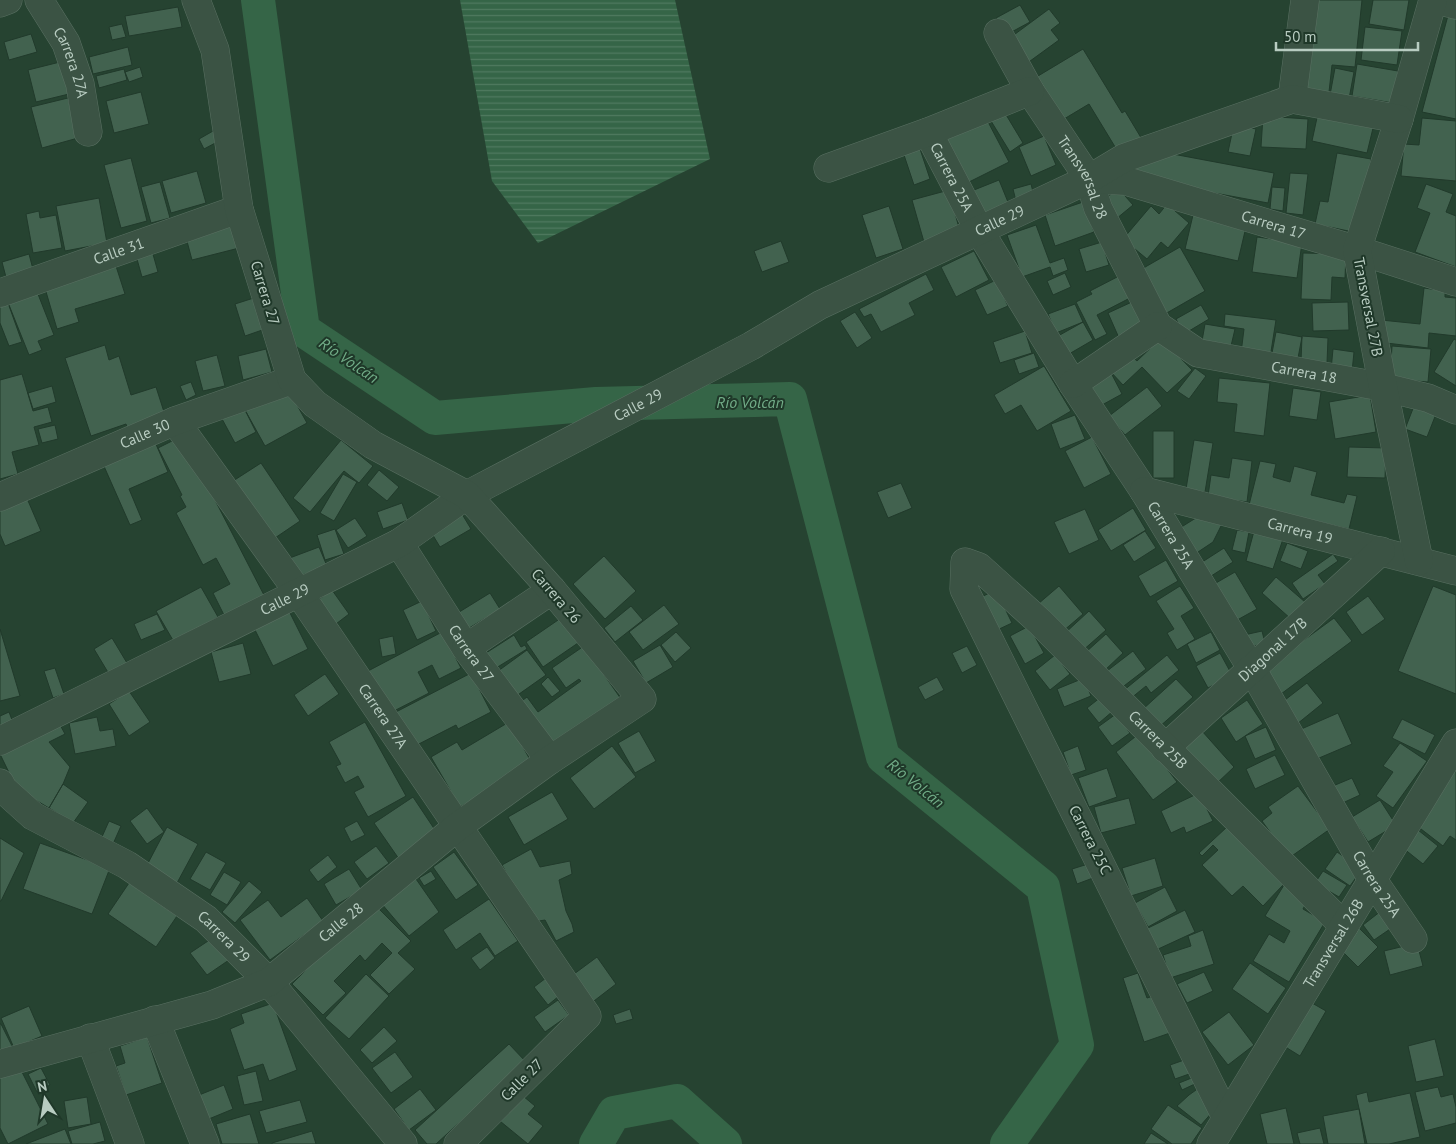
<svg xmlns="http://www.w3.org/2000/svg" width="1456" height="1144" viewBox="0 0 1456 1144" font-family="'PT Sans',sans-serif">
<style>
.water{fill:url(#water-rules)}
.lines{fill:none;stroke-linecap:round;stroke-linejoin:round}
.river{stroke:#356547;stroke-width:34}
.building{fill:#42624f;stroke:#213a2b}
.minor-casing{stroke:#597062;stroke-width:29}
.minor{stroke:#3b5344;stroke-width:28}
.labels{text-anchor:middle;stroke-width:4;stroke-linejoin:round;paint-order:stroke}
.street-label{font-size:15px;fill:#b8ccc1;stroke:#1f3829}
.water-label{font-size:16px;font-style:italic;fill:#71ac87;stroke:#1f3829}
</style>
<defs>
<pattern id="water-rules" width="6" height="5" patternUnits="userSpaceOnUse" patternTransform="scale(1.25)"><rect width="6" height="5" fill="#356547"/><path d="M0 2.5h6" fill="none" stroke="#507a60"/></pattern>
</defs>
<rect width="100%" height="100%" fill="#264331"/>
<path class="water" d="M460 0H675L710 159 538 243 492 181Z"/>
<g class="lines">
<path class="river" d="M258 0 303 330 435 418 596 404 790 399 883 757 1043 887 1077 1045 1007 1144
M596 1144 614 1113 677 1101 725 1144"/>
</g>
<path class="building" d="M1313 0H1362L1355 67 1332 65 1329 92 1305 90Z
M1373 0H1409L1404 30 1369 24Z
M1020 5 1030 22 1006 35 996 18Z
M178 7 182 27 129 36 125 16Z
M1450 8 1456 10V119L1422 112Z
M1049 9 1060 23 1051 30 1059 40 1026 64 1007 40Z
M122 24 126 37 112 40 109 27Z
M1365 27 1402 31 1397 65 1361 60Z
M31 34 37 52 9 60 4 42Z
M128 47 132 65 93 74 89 57Z
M1083 49 1122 113 1125 111 1143 141 1120 155 1089 104 1059 122 1033 79Z
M60 62 69 94 36 102 28 70Z
M1357 64 1398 71 1393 103 1352 96Z
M140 67 143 77 129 82 125 72Z
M1335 68 1354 72 1349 99 1330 95Z
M124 69 127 80 99 88 96 76Z
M141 92 149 124 114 133 106 101Z
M68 98 78 138 42 148 31 107Z
M1005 113 1023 143 1010 152 991 121Z
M1318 113 1374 124 1367 153 1312 141Z
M1263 116 1308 119 1306 149 1261 147Z
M986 118 1009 162 969 182 946 139Z
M1422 118 1456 121V181L1401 176 1404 144 1419 145Z
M1234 124 1256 129 1250 156 1228 152Z
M213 131 219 141 204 149 199 139Z
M1044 136 1056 165 1031 176 1019 147Z
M919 146 930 179 914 185 903 152Z
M1162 152 1274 173 1268 203 1134 178 1137 166Z
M1337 153 1371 159 1358 233 1315 224 1320 201 1328 202Z
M131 158 147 221 121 228 104 165Z
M197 171 206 203 171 213 162 181Z
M1290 173 1308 174 1303 215 1286 213Z
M999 180 1010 207 985 217 974 190Z
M160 182 170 218 151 223 141 187Z
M1031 184 1034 196 1016 201 1013 189Z
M1426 184 1453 194 1446 212 1456 216V267L1415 252 1430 213 1417 208Z
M1272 187 1285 188 1283 211 1270 209Z
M1118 188 1133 205 1116 219 1102 202Z
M949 190 960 232 924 242 912 200Z
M99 198 107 243 65 251 56 206Z
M1083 202 1094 232 1055 246 1045 215Z
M1167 204 1189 223 1168 248 1161 242 1147 259 1123 239 1151 206 1159 214Z
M889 206 903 249 876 258 862 215Z
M39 211 40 218 56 215 62 248 33 253 26 214Z
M1193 215 1246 227 1238 261 1185 249Z
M239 216 247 246 192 260 184 230Z
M1036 225 1050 263 1064 258 1068 270 1053 276 1050 267 1022 277 1007 235Z
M1257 237 1302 243 1297 278 1252 272Z
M781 241 789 262 762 272 754 251Z
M1102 242 1109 265 1086 272 1079 249Z
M151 247 158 272 142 277 135 252Z
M1180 247 1205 291 1165 314 1140 270Z
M974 251 989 280 956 297 941 267Z
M1303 253 1346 254 1345 278 1332 277 1331 300 1301 299Z
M29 254 34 273 7 281 2 262Z
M115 263 125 294 75 309 79 322 57 329 44 285Z
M1065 273 1071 287 1053 295 1047 281Z
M926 274 934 290 909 303 915 315 881 332 871 314 864 317 859 309Z
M1119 276 1130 298 1097 315 1107 334 1095 340 1076 302 1092 294 1090 291Z
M996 280 1008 306 987 315 975 290Z
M1424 288 1445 291V297L1456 298V336L1429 333 1428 348 1378 342 1381 320 1420 324Z
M36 289 54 335 38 341 42 350 29 355 7 300Z
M260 296 271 327 245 336 235 304Z
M1134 301 1145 326 1119 338 1108 313Z
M1348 302 1349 330 1313 331 1312 303Z
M8 303 22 342 9 346 0 323V306Z
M1075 304 1083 322 1056 333 1048 314Z
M1201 305 1209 319 1184 334 1176 319Z
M855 312 872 338 857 348 840 321Z
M1225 314 1276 320 1270 358 1241 353 1244 329 1224 326Z
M1083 322 1093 340 1069 354 1058 336Z
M1205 324 1235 329 1231 346 1202 341Z
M1025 331 1032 353 1000 363 993 342Z
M1276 332 1302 337 1298 358 1272 353Z
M1302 336 1328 338 1327 363 1301 361Z
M1161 338 1192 370 1167 393 1142 367 1123 385 1110 371 1128 353 1137 361Z
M1454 339 1456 340V386L1434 372Z
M105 345 109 360 119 356 131 395 156 387 165 415 127 427 126 424 91 436 65 358Z
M1392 346 1431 349 1428 382 1390 379Z
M266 349 272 372 243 380 238 356Z
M1333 349 1354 352 1352 372 1331 370Z
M1034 353 1039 367 1019 374 1014 360Z
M217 355 225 386 203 391 195 361Z
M1044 366 1071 411 1037 431 1021 405 1005 414 994 395Z
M1195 368 1206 376 1189 399 1177 391Z
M1109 369 1122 394 1102 405 1088 381Z
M22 374 33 411 48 407 52 422 34 427 39 445 12 452 18 474 0 479V380Z
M1219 378 1270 383 1264 436 1234 432 1237 404 1217 402Z
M191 382 196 395 186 400 180 386Z
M52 386 56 402 33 409 28 393Z
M287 387 307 423 265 446 245 410Z
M1147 387 1162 406 1125 435 1109 416Z
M1293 388 1321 392 1317 420 1289 416Z
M1370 395 1376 432 1335 439 1329 402Z
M243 406 256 432 235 443 221 417Z
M1414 406 1436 414 1427 437 1405 429Z
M1075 415 1085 439 1060 449 1051 424Z
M55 425 58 439 42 443 38 429Z
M1153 431H1174V478H1153Z
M182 436 265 597 225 617 213 593 230 584 216 558 203 565 176 513 186 507 180 496 182 495 158 448Z
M1092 437 1111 474 1084 488 1065 451Z
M341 440 373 466 359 483 344 471 310 512 293 498Z
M1194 440 1213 443 1205 492 1186 489Z
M155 442 168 472 129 489 142 520 130 525 103 464Z
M1349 447 1386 448 1385 478 1347 477Z
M1232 458 1252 461 1247 502 1208 496 1211 475 1229 478Z
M1260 461 1276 464 1273 477 1290 482 1294 466 1317 472 1311 495 1344 503 1347 494 1357 496 1349 529 1249 505Z
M261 463 300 521 272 540 233 481Z
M379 470 399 487 387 501 367 485Z
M343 474 357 482 334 521 320 513Z
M901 483 912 508 888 518 877 492Z
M26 496 41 531 5 546 0 534V507Z
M402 503 408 520 383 529 377 512Z
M1133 508 1146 530 1111 551 1098 530Z
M1085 509 1099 540 1069 554 1054 522Z
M462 514 471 529 440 547 431 532Z
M1199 516 1223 522 1213 542 1192 556 1175 531Z
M355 518 367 536 348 548 336 530Z
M335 529 344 554 325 560 317 535Z
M1237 530 1249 532 1245 553 1232 550Z
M1145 531 1156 548 1134 562 1123 545Z
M1254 531 1283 539 1273 569 1246 561Z
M1287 543 1308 551 1301 569 1280 561Z
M319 547 327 566 294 578 287 559Z
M1224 548 1233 562 1205 580 1196 566Z
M1333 554 1338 561 1318 575 1325 584 1303 599 1292 583Z
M604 556 636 591 605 619 573 584Z
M1166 560 1178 581 1150 597 1138 576Z
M1235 572 1257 609 1230 624 1209 587Z
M1276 577 1305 602 1291 619 1262 593Z
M1059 586 1083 614 1062 632 1038 604Z
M1180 586 1194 608 1181 616 1195 639 1177 650 1167 633 1174 629 1156 601Z
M1433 586 1456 595V694L1398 671Z
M201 587 218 617 174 642 156 611Z
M332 590 349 614 332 627 315 602Z
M996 590 1012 623 995 631 979 598Z
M490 593 500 609 466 630 456 614Z
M1368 596 1385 619 1362 635 1346 612Z
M422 601 436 631 417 640 403 610Z
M664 605 679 624 643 650 629 632Z
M631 606 643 620 615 642 604 628Z
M288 609 308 649 273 666 253 626Z
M1089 611 1106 630 1081 652 1064 634Z
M157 614 165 630 141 640 134 624Z
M561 618 578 643 543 667 526 642Z
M1334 618 1352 641 1281 694 1263 670Z
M1029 626 1044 653 1025 664 1010 636Z
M0 629 20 696 0 701Z
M1262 631 1265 643 1247 648 1244 635Z
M442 632 461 668 439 679 432 665 418 672 429 693 390 713 368 671Z
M676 632 691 648 675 662 661 645Z
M1211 632 1220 650 1196 663 1187 644Z
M1106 634 1123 653 1104 671 1086 652Z
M514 635 521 647 525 645 527 649 496 668 486 653Z
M393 636 396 654 382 657 379 639Z
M112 638 127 663 109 674 94 649Z
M243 643 251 674 219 682 211 652Z
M660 645 673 667 646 683 633 661Z
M584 646 621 699 551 748 519 703 527 697 538 712 581 681 579 679 566 688 552 668Z
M967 646 977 665 962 673 952 653Z
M527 650 546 675 512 699 494 674Z
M1133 651 1146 669 1120 689 1107 671Z
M1220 653 1232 675 1208 688 1196 666Z
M1055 655 1070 674 1050 690 1035 671Z
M1167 655 1179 670 1151 693 1146 686 1130 699 1123 691Z
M55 668 64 694 53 698 44 671Z
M471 673 491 712 458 729 456 725 413 747 394 713Z
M325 674 339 694 308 716 294 695Z
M548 677 560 691 552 697 541 684Z
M937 677 944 690 925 700 918 687Z
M1084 678 1091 696 1064 707 1057 689Z
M1176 679 1193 697 1158 728 1142 710Z
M1307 683 1323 703 1297 724 1281 703Z
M129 691 150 722 129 736 109 704Z
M1101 697 1113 711 1099 723 1087 708Z
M1247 700 1263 724 1236 742 1221 718Z
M9 712 14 725 0 730V716Z
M1338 713 1352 744 1312 761 1299 730Z
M1116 714 1130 733 1112 746 1098 727Z
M97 717 100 731 113 729 116 746 75 754 69 723Z
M1402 719 1435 735 1425 754 1392 738Z
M58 721 65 734 49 742 70 767 63 784 49 808 17 789 0 754Z
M365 722 406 796 368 817 354 792 364 787 358 776 345 783 336 766 341 764 329 742Z
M509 722 533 765 460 807 431 757 457 742 462 750Z
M1266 727 1276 750 1255 759 1245 736Z
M639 731 656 761 635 773 618 743Z
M1202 731 1234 767 1215 785 1183 748Z
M1140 733 1177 782 1153 800 1116 752Z
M1400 743 1427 761 1393 808 1376 796 1393 772 1383 766Z
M612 746 636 777 594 809 570 778Z
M1078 746 1086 770 1071 775 1063 752Z
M1275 755 1285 775 1255 789 1246 769Z
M1456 767V840L1450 836 1443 846 1412 822Z
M1107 768 1117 797 1089 807 1078 778Z
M1352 778 1360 795 1336 806 1328 788Z
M63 784 88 802 73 823 49 808Z
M1298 786 1330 829 1289 858 1262 821 1272 813 1268 807Z
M552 792 568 819 524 845 508 817Z
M1199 793 1213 821 1186 833 1184 827 1171 833 1161 811Z
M413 797 437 833 399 859 374 823Z
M1129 798 1136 824 1101 833 1094 807Z
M1380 800 1396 825 1368 842 1352 817Z
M147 808 164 832 147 844 130 821Z
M109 821 121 826 113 844 101 839Z
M357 821 365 835 351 842 344 828Z
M167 827 198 844 177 883 146 867Z
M1227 827 1283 885 1263 906 1243 886 1232 896 1202 865 1218 850 1213 845 1202 856 1199 853Z
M1418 830 1438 846 1423 864 1403 848Z
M0 838 24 853 1 901H0Z
M40 843 110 868 92 914 23 889Z
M376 846 389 863 367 879 354 862Z
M531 849 540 867 570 861 572 874 559 880 566 911 572 924 574 932 556 941 545 920 533 922 502 865Z
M206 852 226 863 210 890 190 879Z
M454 852 478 885 456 900 433 867Z
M1337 852 1362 869 1350 886 1325 869Z
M328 855 337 867 318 882 309 870Z
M1155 858 1163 886 1131 896 1122 868Z
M1088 864 1093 878 1077 884 1072 869Z
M349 869 362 890 336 905 324 884Z
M431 871 436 879 424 886 419 878Z
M1323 871 1347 885 1339 897 1315 883Z
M224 872 241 882 227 905 210 895Z
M416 879 439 912 409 936 381 903Z
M249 881 262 892 235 923 222 912Z
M129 883 177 916 156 947 108 914Z
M1284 885 1308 899 1303 909 1325 922 1289 982 1253 961 1269 934 1284 943 1290 931 1265 916Z
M1165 887 1177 911 1148 927 1135 903Z
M307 898 323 921 270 960 240 920 268 900 281 917Z
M489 899 518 941 495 956 480 933 456 950 443 930Z
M373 903 411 941 398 953 415 969 389 994 370 975 392 953 382 943 365 961 360 955 334 981 346 993 323 1015 292 984Z
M1185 910 1195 932 1156 950 1146 929Z
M1381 911 1393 927 1374 940 1363 925Z
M1356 925 1378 947 1358 967 1336 945Z
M1203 930 1214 964 1170 978 1163 955 1191 946 1188 936Z
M214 937 229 960 207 975 190 953Z
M1417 943 1423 966 1390 975 1384 951Z
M487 947 495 958 480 970 471 958Z
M597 957 616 984 590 1004 570 977Z
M1250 963 1286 988 1268 1014 1232 989Z
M1204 972 1213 991 1187 1003 1177 984Z
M1138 973 1147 998 1157 995 1170 1033 1144 1042 1123 978Z
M366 974 389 996 349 1039 325 1018Z
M546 978 559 996 548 1005 534 987Z
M1305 999 1326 1011 1300 1056 1279 1043Z
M558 1000 569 1015 545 1032 534 1017Z
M273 1003 297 1070 269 1081 263 1064 244 1070 230 1029 244 1023 241 1014Z
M29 1006 42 1036 14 1048 1 1018Z
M630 1009 633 1019 616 1024 613 1015Z
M1229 1012 1254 1045 1228 1065 1202 1032Z
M0 1024H1L13 1048 0 1055Z
M384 1027 397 1041 372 1063 360 1050Z
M147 1037 162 1083 126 1095 116 1066 125 1063 120 1046Z
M1435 1039 1444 1076 1416 1082 1408 1046Z
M509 1044 526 1062 436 1144H427L415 1130Z
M395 1052 413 1077 391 1093 372 1068Z
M1187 1059 1192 1073 1175 1079 1170 1065Z
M18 1064 48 1124 8 1144 0 1128V1073Z
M41 1068 50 1085 37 1092 28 1074Z
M256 1071 263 1101 244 1105 237 1076Z
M1194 1077 1197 1083 1182 1090 1179 1083Z
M224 1085 233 1109 204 1121 194 1097Z
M1203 1085 1214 1110 1201 1125 1177 1106 1189 1095Z
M1438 1087 1441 1097 1453 1094 1456 1107V1123L1425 1131 1415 1092Z
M420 1089 436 1110 409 1130 394 1109Z
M517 1091 535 1106 528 1114 543 1126 528 1144 495 1117Z
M1367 1092 1369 1102 1410 1093 1420 1137 1389 1144H1367L1356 1095Z
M87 1097 91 1124 68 1128 64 1101Z
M300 1100 307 1122 266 1133 259 1111Z
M1168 1105 1202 1128 1191 1144H1172L1151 1129Z
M1286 1108 1294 1144H1267L1260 1114Z
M1359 1109 1365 1144H1328L1323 1116Z
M250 1114 259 1144H222L216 1124Z
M100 1122 105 1141 93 1144H72L68 1131Z
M1320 1128 1324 1144H1300L1297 1133Z
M65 1129 71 1144H26Z
M312 1131 316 1144H272V1143Z
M1151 1133 1168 1144H1144Z"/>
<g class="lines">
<defs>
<g id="minor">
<path id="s1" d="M39 0 66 43 80 84 88 132"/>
<path d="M1437 0 1456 5"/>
<path d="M0 3 8 0"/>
<path id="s2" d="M998 33 1030 91 1089 179 1098 208 1158 326 1198 353 1383 387 1428 398 1456 410"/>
<path d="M1292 99 1305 0"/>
<path id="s3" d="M928 132 979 230 1073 384 1144 491 1252 669 1372 879 1413 939"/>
<path d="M828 168 928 132 1030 91"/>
<path id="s4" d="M1089 179 1126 181 1357 250 1456 282"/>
<path id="s5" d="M0 293 239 209"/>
<path d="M1073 384 1158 326"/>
<path id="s6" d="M175 421 299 593 587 1016 458 1144"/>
<path id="s7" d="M1144 491 1456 571"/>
<path id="s8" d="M0 497 175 421 292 380"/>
<path id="s9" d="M399 543 466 648 550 760"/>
<path d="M1419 561 1383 387 1357 250 1399 119 1433 0"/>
<path d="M466 648 552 590"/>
<path id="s10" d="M0 741 399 543 467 495 751 346 820 305 1089 179 1124 158 1292 99 1399 119"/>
<path id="s11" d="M1165 748 1381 551"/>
<path id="s12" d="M0 783 3 789 33 816 127 865 206 919 269 982 403 1144"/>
<path d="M155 1020 205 1144"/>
<path d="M90 1038 130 1144"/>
<path id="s13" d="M0 1064 212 1005 269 982 457 827 550 760 642 699 552 590 467 495 373 445 315 404 292 380 239 209 215 50 196 0"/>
<path id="s14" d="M1226 1117 964 589 965 562 979 567 1040 622 1344 926"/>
<path id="s15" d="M1211 1144 1456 743"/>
</g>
</defs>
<use href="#minor" class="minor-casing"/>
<use href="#minor" class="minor"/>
</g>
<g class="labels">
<g class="street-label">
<text dy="5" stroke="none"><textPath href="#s1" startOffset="71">Carrera 27A</textPath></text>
<text dy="5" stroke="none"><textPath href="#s3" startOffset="51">Carrera 25A</textPath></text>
<text dy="5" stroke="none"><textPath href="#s2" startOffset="168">Transversal 28</textPath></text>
<text dy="5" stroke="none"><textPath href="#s10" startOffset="1128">Calle 29</textPath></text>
<text dy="5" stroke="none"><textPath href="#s4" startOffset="191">Carrera 17</textPath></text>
<text dy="5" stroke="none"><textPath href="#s5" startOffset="126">Calle 31</textPath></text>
<text transform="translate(265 293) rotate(73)" y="5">Carrera 27</text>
<text transform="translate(1368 307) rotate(79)" y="5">Transversal 27B</text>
<text dy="5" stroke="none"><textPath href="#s2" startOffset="491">Carrera 18</textPath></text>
<text dy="5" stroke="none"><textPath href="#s10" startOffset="722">Calle 29</textPath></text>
<text dy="5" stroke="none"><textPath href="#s8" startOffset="158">Calle 30</textPath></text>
<text dy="5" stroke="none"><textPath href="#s7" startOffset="161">Carrera 19</textPath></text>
<text dy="5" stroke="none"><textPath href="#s3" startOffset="471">Carrera 25A</textPath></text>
<text transform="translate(556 596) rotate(49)" y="5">Carrera 26</text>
<text dy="5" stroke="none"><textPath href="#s10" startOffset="318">Calle 29</textPath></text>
<text dy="5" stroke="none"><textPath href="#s11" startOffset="146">Diagonal 17B</textPath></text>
<text dy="5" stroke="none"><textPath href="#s9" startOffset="132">Carrera 27</textPath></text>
<text dy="5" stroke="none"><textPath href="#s6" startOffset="361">Carrera 27A</textPath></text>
<text dy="5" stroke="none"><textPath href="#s14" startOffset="880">Carrera 25B</textPath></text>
<text transform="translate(1090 840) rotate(63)" y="5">Carrera 25C</text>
<text dy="5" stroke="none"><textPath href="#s3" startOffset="876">Carrera 25A</textPath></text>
<text dy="5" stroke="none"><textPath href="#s13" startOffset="375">Calle 28</textPath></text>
<text dy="5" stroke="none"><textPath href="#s12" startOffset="274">Carrera 29</textPath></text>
<text dy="5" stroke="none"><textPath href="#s15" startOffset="235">Transversal 26B</textPath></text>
<text transform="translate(522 1080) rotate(-45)" y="5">Calle 27</text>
</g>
<g class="water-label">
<text transform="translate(349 360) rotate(34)" y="6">Río Volcán</text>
<text x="750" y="408">Río Volcán</text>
<text transform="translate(916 783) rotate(39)" y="6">Río Volcán</text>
</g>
</g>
<g transform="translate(45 1099) rotate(348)" stroke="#1f3829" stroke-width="4" paint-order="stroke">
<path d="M0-4L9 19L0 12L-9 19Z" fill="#b8ccc1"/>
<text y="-8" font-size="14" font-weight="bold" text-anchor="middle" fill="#b8ccc1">N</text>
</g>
<path d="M1276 42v8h142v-8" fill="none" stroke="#b8ccc1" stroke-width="2.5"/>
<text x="1284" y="42" font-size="15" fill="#b8ccc1" stroke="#1f3829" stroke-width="4" paint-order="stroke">50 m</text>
</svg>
